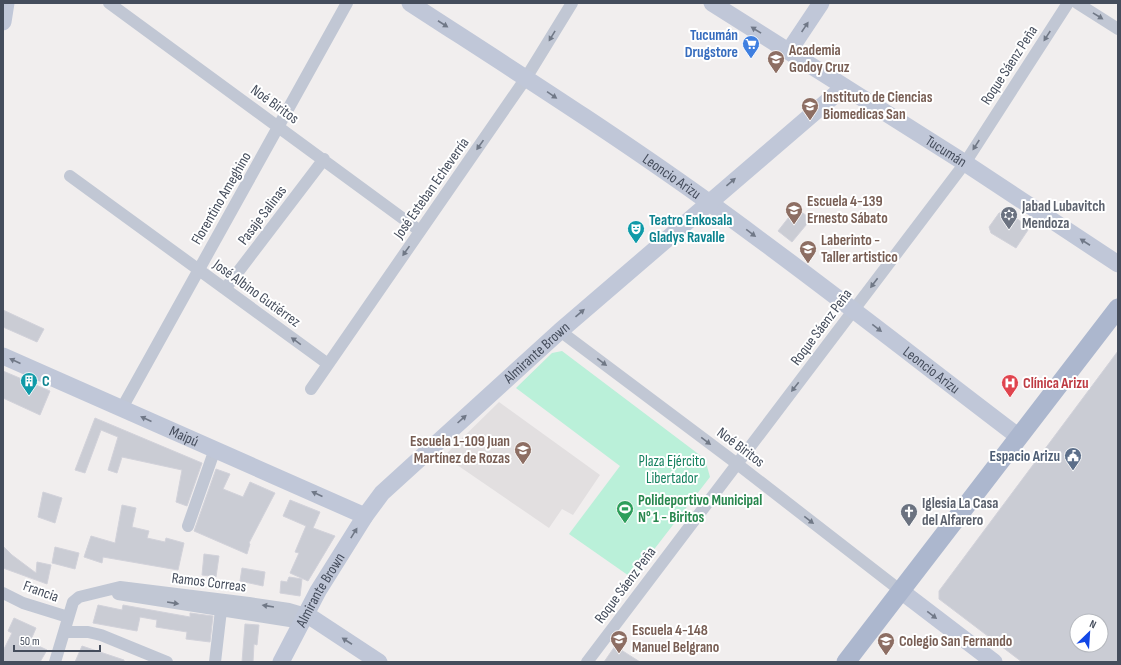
<svg xmlns="http://www.w3.org/2000/svg" width="1121" height="665" viewBox="0 0 1121 665" font-family="'Sofia Sans Condensed',sans-serif">
<style>
.education{fill:#e2dfe0}
.green{fill:#baf0d9}
.building{fill:#caccd4;stroke:#d2d2da;fill-rule:evenodd}
.lines{fill:none;stroke-linecap:round;stroke-linejoin:round}
.street{stroke:#c1c7d4;stroke-width:12}
.secondary{stroke:#c0c7d8;stroke-width:17}
.primary{stroke:#acb7ce;stroke-width:19}
.oneway{fill:#707886}
.oneway2{fill:#707887}
.labels{text-anchor:middle;stroke-width:4;stroke-linejoin:round;paint-order:stroke}
.shop-label{font-size:15px;font-weight:bold;fill:#366cbe;stroke:#fff;text-anchor:end}
.education-label{font-size:15px;font-weight:bold;fill:#785e54;stroke:#fff;text-anchor:start}
.street-label{font-size:15px;fill:#454d5c;stroke:#fff}
.worship-label{font-size:15px;font-weight:bold;fill:#5b616d;stroke:#fff;text-anchor:start}
.culture-label{font-size:15px;font-weight:bold;fill:#0d838f;stroke:#fff;text-anchor:start}
.health-label{font-size:15px;font-weight:bold;fill:#be3a42;stroke:#fff;text-anchor:start}
.service-label{font-size:15px;font-weight:bold;fill:#4e5e75;stroke:#fff;text-anchor:end}
.park-label{font-size:15px;fill:#13805e;stroke:#fff}
.leisure-label{font-size:15px;font-weight:bold;fill:#27864d;stroke:#fff;text-anchor:start}
</style>
<rect width="100%" height="100%" fill="#f1eeee"/>
<path class="education" d="M499 402 600 475 573 515 562 509 549 528 444 456Z"/>
<path class="green" d="M562 351 705 459 710 477 632 578 569 534 620 466 516 388 552 353Z"/>
<path class="building" d="M796 208 811 219 792 242 778 231Z
M1006 212 1030 227 1016 248 991 233 989 227 999 213Z
M3 310 44 329 37 342 3 327Z
M1118 351V662H1022L939 599V591ZM1077 621H1101V645H1077Z
M3 371 50 391 40 415 3 398Z
M95 418 202 463 187 506 176 502 182 470 122 457 117 473 108 470 118 437 101 430 85 473 75 470Z
M216 469 230 474 223 489 243 497 250 482 275 493 249 543 250 544 247 554 194 531Z
M43 492 62 498 55 523 38 517Z
M290 500 320 512 313 528 335 536 308 581 290 573 299 553 295 552 306 526 283 516Z
M122 505 136 508 132 527 149 531 147 538 165 542 166 538 184 543 178 570 103 557 102 563 84 557 91 536 115 543Z
M3 546 12 555 36 573 37 562 51 565 47 584 3 568Z
M55 547 79 553 75 569 52 563Z
M204 554 219 556 216 577 202 575Z
M242 568 265 572 263 586 240 581Z
M289 577 302 579 300 596 280 593 281 581 287 582Z
M98 605 122 610 123 605 190 617V613L213 616 210 642 186 639 187 632 156 627 157 620 140 617 137 631 93 623Z
M14 618 36 628 30 642 47 650 40 662H3V651L12 633 8 631Z
M245 624 259 625 257 645 254 644 253 662H242Z
M82 646 124 660V662H75Z
M615 646 640 662H604Z"/>
<g class="lines">
<path class="street" d="M109 3 420 231
M1077 3 1118 29
M70 176 328 364
M225 289 324 159
M560 331 736 463 901 591
M311 389 526 78 572 3
M122 408 347 3
M188 526 215 449
M3 593 23 603 68 617
M118 594 290 621 301 624
M65 632H88L101 635 167 662
M55 662 73 602 79 597 120 587 249 603 289 609 306 614
M215 662 221 610
M587 662 965 163 1068 3"/>
<g class="secondary">
<path id="s1" d="M410 3C510 68 611 132 707 201 813 277 915 358 1019 437"/>
<path id="s2" d="M712 3 965 163 1118 264"/>
<path d="M3 22 6 3"/>
<path d="M789 51 821 3"/>
<path id="s3" d="M3 356 365 516"/>
<path d="M901 591 994 662"/>
<path d="M306 614 379 662"/>
<path id="s4" d="M281 662 318 591 365 516 382 493 560 331 844 87"/>
</g>
<path class="primary" d="M846 662 1118 308"/>
</g>
<defs><path id="oneway-solid" d="M-6-.8H1V-3.2L6.5 0L1 3.2V.8H-6Z"/></defs>
<g class="oneway">
<use href="#oneway-solid" transform="translate(1098 16) rotate(32)"/>
<use href="#oneway-solid" transform="translate(552 36) rotate(121)"/>
<use href="#oneway-solid" transform="translate(1047 36) rotate(123)"/>
<use href="#oneway-solid" transform="translate(480 145) rotate(125)"/>
<use href="#oneway-solid" transform="translate(976 145) rotate(123)"/>
<use href="#oneway-solid" transform="translate(406 251) rotate(125)"/>
<use href="#oneway-solid" transform="translate(874 283) rotate(127)"/>
<use href="#oneway-solid" transform="translate(296 341) rotate(-144)"/>
<use href="#oneway-solid" transform="translate(602 362) rotate(37)"/>
<use href="#oneway-solid" transform="translate(795 387) rotate(128)"/>
<use href="#oneway-solid" transform="translate(706 441) rotate(37)"/>
<use href="#oneway-solid" transform="translate(809 520) rotate(38)"/>
<use href="#oneway-solid" transform="translate(173 603) rotate(9)"/>
<use href="#oneway-solid" transform="translate(268 606) rotate(-171)"/>
</g>
<g class="oneway2">
<use href="#oneway-solid" transform="translate(443 24) rotate(33)"/>
<use href="#oneway-solid" transform="translate(805 27) rotate(-56)"/>
<use href="#oneway-solid" transform="translate(756 30) rotate(-148)"/>
<use href="#oneway-solid" transform="translate(552 95) rotate(34)"/>
<use href="#oneway-solid" transform="translate(731 182) rotate(-40)"/>
<use href="#oneway-solid" transform="translate(751 233) rotate(37)"/>
<use href="#oneway-solid" transform="translate(1085 242) rotate(-147)"/>
<use href="#oneway-solid" transform="translate(580 313) rotate(-41)"/>
<use href="#oneway-solid" transform="translate(877 328) rotate(38)"/>
<use href="#oneway-solid" transform="translate(15 361) rotate(-156)"/>
<use href="#oneway-solid" transform="translate(146 419) rotate(-156)"/>
<use href="#oneway-solid" transform="translate(462 419) rotate(-42)"/>
<use href="#oneway-solid" transform="translate(317 494) rotate(-156)"/>
<use href="#oneway-solid" transform="translate(354 533) rotate(-58)"/>
<use href="#oneway-solid" transform="translate(932 615) rotate(37)"/>
<use href="#oneway-solid" transform="translate(347 641) rotate(-147)"/>
</g>
<defs>
<symbol id="supermarket-pin" viewBox="-11 -11 22 30"><path d="M0 17L-7.5 6A9.5 9.5 0 1 1 7.5 6Z" fill="#3f7fe0" stroke="#fff"/><path d="M-6-5.5h2.5l.6 2H6L4.5 2H-2.5L-4.4-4H-6ZM-1.5 3.2a1.3 1.3 0 1 0 .1 0ZM3 3.2a1.3 1.3 0 1 0 .1 0Z" fill="#fff"/></symbol>
<symbol id="school-pin" viewBox="-11 -11 22 30"><path d="M0 17L-7.5 6A9.5 9.5 0 1 1 7.5 6Z" fill="#8d6e63" stroke="#fff"/><path d="M0-5L7-2L0 1L-7-2ZM-4 1L0 2.5L4 1V4Q0 6-4 4Z" fill="#fff"/></symbol>
<symbol id="university-pin" viewBox="-11 -11 22 30"><path d="M0 17L-7.5 6A9.5 9.5 0 1 1 7.5 6Z" fill="#8d6e63" stroke="#fff"/><path d="M0-5L7-2L0 1L-7-2ZM-4 1L0 2.5L4 1V4Q0 6-4 4Z" fill="#fff"/></symbol>
<symbol id="synagogue-pin" viewBox="-11 -11 22 30"><path d="M0 17L-7.5 6A9.5 9.5 0 1 1 7.5 6Z" fill="#6b7280" stroke="#fff"/><path d="M0-6.5L5.6 3.2H-5.6ZM0 6.5L5.6-3.2H-5.6Z" fill="#fff"/></symbol>
<symbol id="theatre-pin" viewBox="-11 -11 22 30"><path d="M0 17L-7.5 6A9.5 9.5 0 1 1 7.5 6Z" fill="#0f9aa8" stroke="#fff"/><path d="M-5-5.5Q0-4 5-5.5V0Q5 5 0 6Q-5 5-5 0ZM-3.3-2.5H-1v1.5H-3.3ZM1-2.5H3.3v1.5H1ZM-2.8 1Q0 5.5 2.8 1Z" fill="#fff"/></symbol>
<symbol id="building-pin" viewBox="-11 -11 22 30"><path d="M0 17L-7.5 6A9.5 9.5 0 1 1 7.5 6Z" fill="#0f9aa8" stroke="#fff"/><path d="M-4-6H4V6H1V3H-1V6H-4ZM-2.5-4.3h1.7v1.8h-1.7ZM.8-4.3h1.7v1.8H.8ZM-2.5-1h1.7V.8h-1.7ZM.8-1h1.7V.8H.8Z" fill="#fff"/></symbol>
<symbol id="hospital-pin" viewBox="-11 -11 22 30"><path d="M0 17L-7.5 6A9.5 9.5 0 1 1 7.5 6Z" fill="#e0444e" stroke="#fff"/><path d="M-5-5h3v3.5h4V-5h3V5h-3V1.5h-4V5h-3Z" fill="#fff"/></symbol>
<symbol id="civic-pin" viewBox="-11 -11 22 30"><path d="M0 17L-7.5 6A9.5 9.5 0 1 1 7.5 6Z" fill="#5c6f8a" stroke="#fff"/><path d="M-.6-6.5H3V-4.5H.6V-3L4-1V1h2V6H-6V1h2V-1L-.6-3ZM-1.2 2.5V6h2.4V2.5Z" fill="#fff"/></symbol>
<symbol id="stadium-pin" viewBox="-11 -11 22 30"><path d="M0 17L-7.5 6A9.5 9.5 0 1 1 7.5 6Z" fill="#2e9e5b" stroke="#fff"/><path d="M0-5a6.5 5 0 1 0 0 10a6.5 5 0 1 0 0-10ZM-3.5-1.8h7v3.6h-7Z" fill="#fff"/></symbol>
<symbol id="church-pin" viewBox="-11 -11 22 30"><path d="M0 17L-7.5 6A9.5 9.5 0 1 1 7.5 6Z" fill="#6b7280" stroke="#fff"/><path d="M-1.2-6h2.4v3.5h3.3v2.4h-3.3V6h-2.4V-.1h-3.3v-2.4h3.3Z" fill="#fff"/></symbol>
</defs>
<g fill-rule="evenodd">
<use href="#supermarket-pin" x="741" y="34" width="20" height="27"/>
<use href="#school-pin" x="766" y="49" width="20" height="27"/>
<use href="#university-pin" x="800" y="96" width="20" height="27"/>
<use href="#school-pin" x="784" y="200" width="20" height="27"/>
<use href="#synagogue-pin" x="999" y="205" width="20" height="27"/>
<use href="#theatre-pin" x="626" y="219" width="20" height="27"/>
<use href="#school-pin" x="798" y="239" width="20" height="27"/>
<use href="#building-pin" x="19" y="371" width="20" height="27"/>
<use href="#hospital-pin" x="1000" y="373" width="20" height="27"/>
<use href="#school-pin" x="513" y="440" width="20" height="27"/>
<use href="#civic-pin" x="1063" y="446" width="20" height="27"/>
<use href="#stadium-pin" x="615" y="499" width="20" height="27"/>
<use href="#church-pin" x="899" y="502" width="20" height="27"/>
<use href="#school-pin" x="609" y="629" width="20" height="27"/>
<use href="#school-pin" x="876" y="631" width="20" height="27"/>
</g>
<g class="labels">
<g class="shop-label">
<text x="738" y="40">Tucumán<tspan x="738" dy="17">Drugstore</tspan></text>
</g>
<g class="education-label">
<text x="789" y="55">Academia<tspan x="789" dy="17">Godoy Cruz</tspan></text>
<text x="823" y="102">Instituto de Ciencias<tspan x="823" dy="17">Biomedicas San</tspan></text>
<text x="807" y="206">Escuela 4-139<tspan x="807" dy="17">Ernesto Sábato</tspan></text>
<text x="821" y="245">Laberinto -<tspan x="821" dy="17">Taller artistico</tspan></text>
<text x="510" y="446" text-anchor="end">Escuela 1-109 Juan<tspan x="510" dy="17">Martínez de Rozas</tspan></text>
<text x="632" y="635">Escuela 4-148<tspan x="632" dy="17">Manuel Belgrano</tspan></text>
<text x="899" y="646">Colegio San Fernando</text>
</g>
<g class="street-label">
<text transform="translate(1009 65) rotate(-57)" y="5">Roque Sáenz Peña</text>
<text transform="translate(275 104) rotate(36)" y="5">Noé Biritos</text>
<text dy="5" stroke="none"><textPath href="#s2" startOffset="277">Tucumán</textPath></text>
<text dy="5" stroke="none"><textPath href="#s1" startOffset="314">Leoncio Arizu</textPath></text>
<text transform="translate(431 188) rotate(-55)" y="5">José Esteban Echeverría</text>
<text transform="translate(221 198) rotate(-60)" y="5">Florentino Ameghino</text>
<text transform="translate(262 215) rotate(-53)" y="5">Pasaje Salinas</text>
<text transform="translate(257 293) rotate(36)" y="5">José Albino Gutiérrez</text>
<text transform="translate(821 327) rotate(-53)" y="5">Roque Sáenz Peña</text>
<text dy="5" stroke="none"><textPath href="#s4" startOffset="406">Almirante Brown</textPath></text>
<text dy="5" stroke="none"><textPath href="#s1" startOffset="638">Leoncio Arizu</textPath></text>
<text dy="5" stroke="none"><textPath href="#s3" startOffset="198">Maipú</textPath></text>
<text transform="translate(741 447) rotate(37)" y="5">Noé Biritos</text>
<text transform="translate(209 582) rotate(7)" y="5">Ramos Correas</text>
<text transform="translate(625 585) rotate(-53)" y="5">Roque Sáenz Peña</text>
<text dy="5" stroke="none"><textPath href="#s4" startOffset="82">Almirante Brown</textPath></text>
<text transform="translate(41 591) rotate(20)" y="5">Francia</text>
</g>
<g class="worship-label">
<text x="1022" y="211">Jabad Lubavitch<tspan x="1022" dy="17">Mendoza</tspan></text>
<text x="922" y="508">Iglesia La Casa<tspan x="922" dy="17">del Alfarero</tspan></text>
</g>
<g class="culture-label">
<text x="649" y="225">Teatro Enkosala<tspan x="649" dy="17">Gladys Ravalle</tspan></text>
<text x="42" y="386">C</text>
</g>
<g class="health-label">
<text x="1023" y="388">Clínica Arizu</text>
</g>
<g class="service-label">
<text x="1060" y="461">Espacio Arizu</text>
</g>
<g class="park-label">
<text x="672" y="466">Plaza Ejército<tspan x="672" dy="17">Libertador</tspan></text>
</g>
<g class="leisure-label">
<text x="638" y="505">Polideportivo Municipal<tspan x="638" dy="17">N° 1 - Biritos</tspan></text>
</g>
</g>
<rect width="1121" height="665" fill="none" stroke="#454d5c" stroke-width="8"/>
<g transform="translate(1089 633) rotate(25)"><circle r="19" fill="#ffffff" stroke="#b5b8be"/>
<path d="M0-3L7 15L0 10L-7 15Z" fill="#1247e6"/>
<text y="-6" font-size="11" font-weight="bold" text-anchor="middle" fill="#454d5c">N</text>
</g>
<path d="M14 645v6h86v-6" fill="none" stroke="#454d5c" stroke-width="2"/>
<text x="20" y="645" font-size="12" fill="#454d5c" stroke="#ffffff" stroke-width="3" paint-order="stroke">50 m</text>
</svg>
